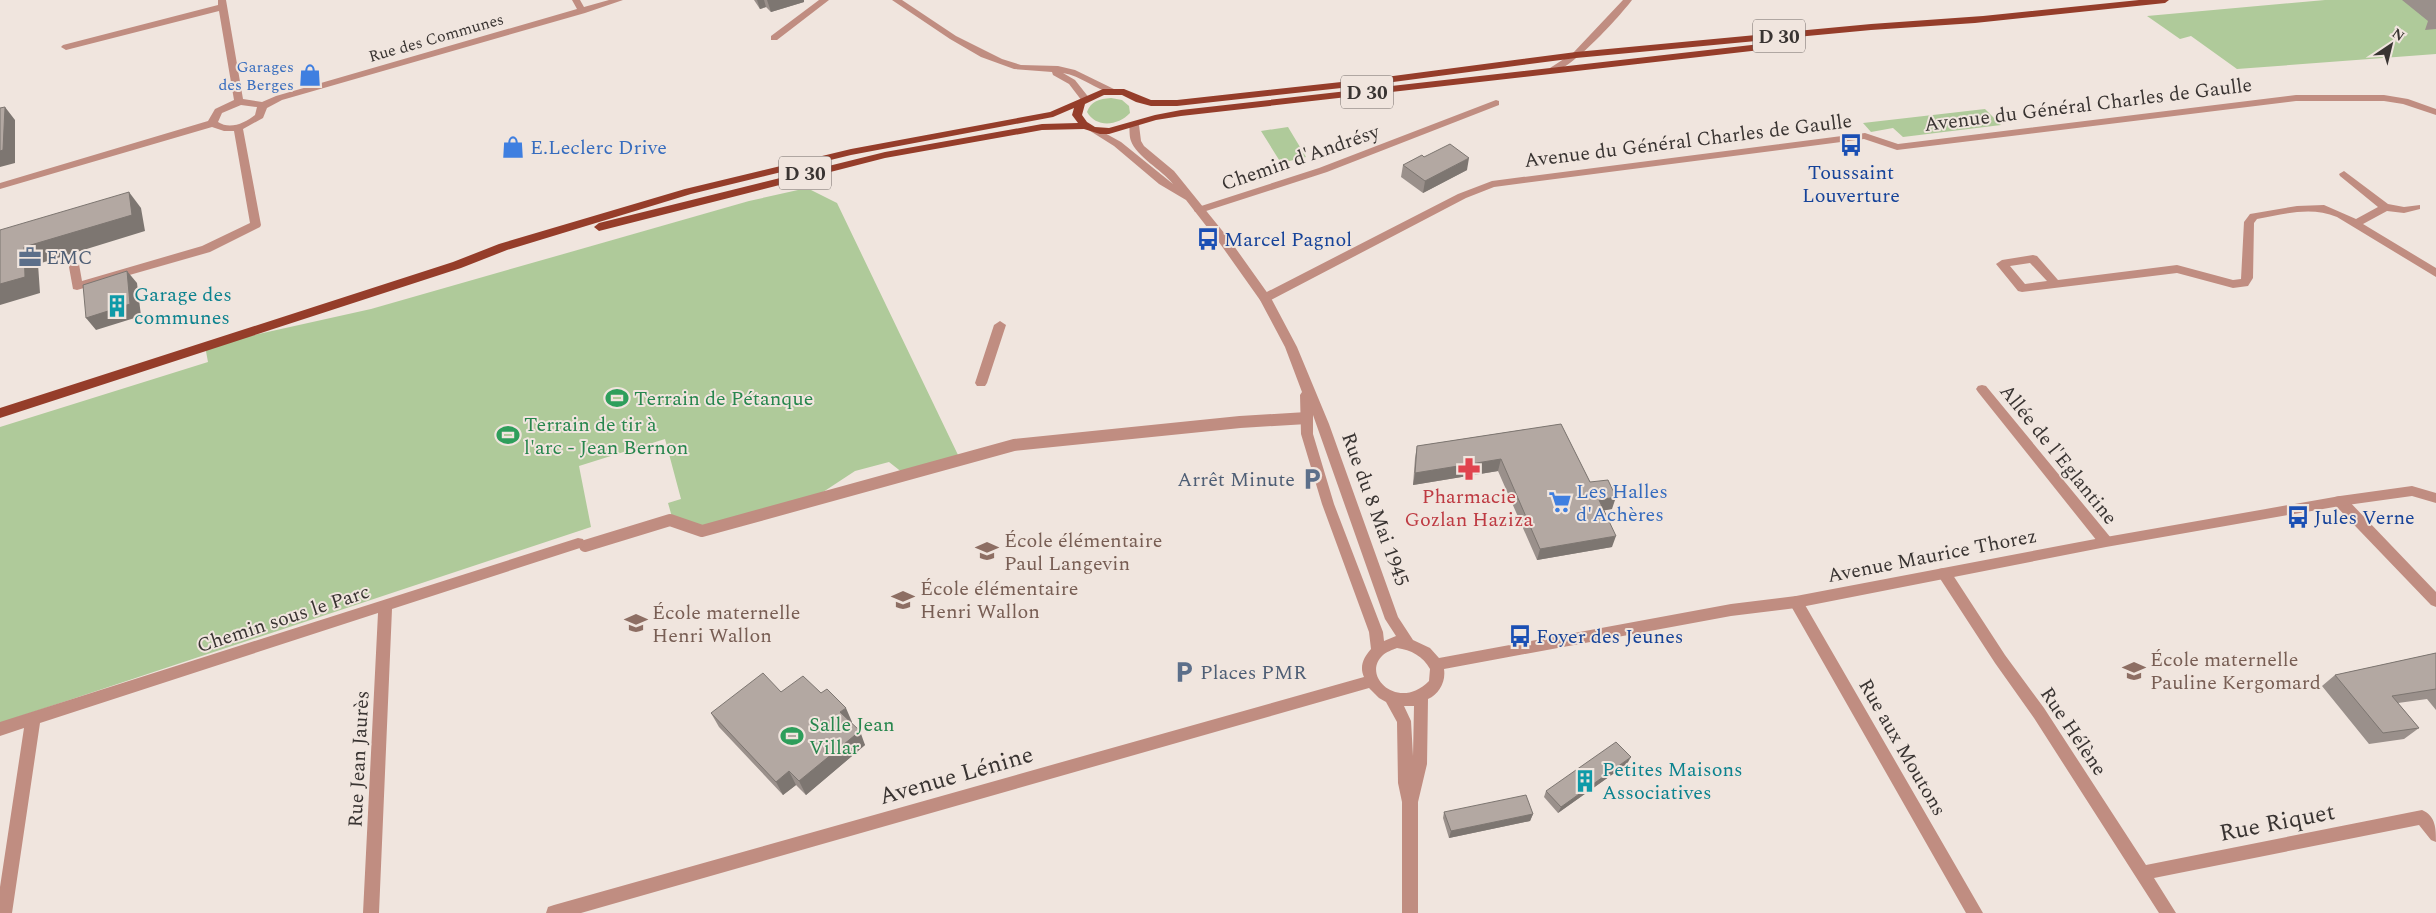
<svg xmlns="http://www.w3.org/2000/svg" width="2436" height="913" viewBox="0 0 2436 913" font-family="Spectral,serif">
<style>
.green{fill:#afca9a}
.lines{fill:none;stroke-linecap:round;stroke-linejoin:round}
.pedestrian{stroke:#c08d81;stroke-width:12}
.minor{fill:#c08d81;fill-rule:evenodd}
.tertiary{fill:#c08d81;fill-rule:evenodd}
.primary{fill:#953d2a;fill-rule:evenodd}
.wall{fill:#9a908b}
.shaded-wall{fill:#7d7671}
.building{fill:#b3a8a2;stroke:#7d7671}
.labels{text-anchor:middle;stroke-width:4;stroke-linejoin:round;paint-order:stroke}
.far-street-label{font-size:16px;fill:#393432;stroke:#f0e5de}
.far-shop-label{font-size:16px;fill:#366cbe;stroke:#f0e5de;text-anchor:end}
.shield{fill:#f0e5de;stroke:#706966;stroke-width:1}
.shield-label{font-size:19px;font-weight:bold;fill:#393432}
.street-label{font-size:20px;fill:#393432;stroke:#f0e5de}
.shop-label{font-size:20px;fill:#366cbe;stroke:#f0e5de;text-anchor:start}
.transit-label{font-size:20px;fill:#164399;stroke:#f0e5de;text-anchor:start}
.service-label{font-size:20px;fill:#4e5e75;stroke:#f0e5de;text-anchor:start}
.culture-label{font-size:20px;fill:#0d838f;stroke:#f0e5de;text-anchor:start}
.leisure-label{font-size:20px;fill:#27864d;stroke:#f0e5de;text-anchor:start}
.health-label{font-size:20px;fill:#be3a42;stroke:#f0e5de}
.education-label{font-size:20px;fill:#785e54;stroke:#f0e5de;text-anchor:start}
.near-street-label{font-size:24px;fill:#393432;stroke:#f0e5de}
</style>
<rect width="100%" height="100%" fill="#f0e5de"/>
<path class="green" d="M2325 0H2436V54L2237 69 2191 36 2180 39 2147 16Z
M1111 98 1122 100 1129 106 1130 113C1118 126 1096 128 1087 112 1091 101 1099 99 1111 98Z
M1985 109 2001 125 1903 137 1893 128 1871 132 1863 123Z
M1288 127 1306 157 1281 163 1261 131Z
M807 188 837 203 959 457 903 473 889 462 855 471 817 496 704 526 672 517 668 503 681 499 665 439 579 466 591 527 0 723V427L208 362 205 346 371 309 749 201Z"/>
<g class="lines">
<path class="pedestrian" d="M585 546 670 520 702 531 1014 445 1240 422 1307 418"/>
<path class="minor" d="M218 0H226L243 99 262 102 276 96 577 9 572 0H580L584 7 609 0H623L585 13 282 100 267 108 263 118 243 129 261 225 260 227 210 252 77 290 73 289 69 267 71 264H79L82 281 202 246 250 223 234 131H224L212 127 0 189V183L208 121 215 109 234 100 219 11 66 50 61 47 63 45 218 5ZM241 105 257 107 255 115C245 123 230 130 218 122L222 113Z
M819 0H829L777 40H771V36Z
M892 0H902L956 36 1002 59 1021 65 1058 66 1075 70 1118 91 1113 94C1095 89 1081 76 1063 73L1075 80 1090 99 1088 101H1082L1069 84 1053 75 1052 72 1014 69 981 57 950 39Z
M1623 0H1632C1621 15 1567 75 1550 72V68L1573 53Z
M2296 95H2384L2408 99 2436 109V115L2403 104 2384 101H2296L1897 150 1864 139 1494 187 1466 198 1269 301H1261L1259 298 1261 295 1458 194 1492 181 1865 133 1898 144Z
M1496 100 1499 101V105L1327 172 1203 212H1195L1194 210 1195 208 1319 168Z
M2344 171 2388 204 2404 207 2420 205V209L2404 213 2387 211 2363 224 2436 268V277L2337 217C2311 206 2285 214 2257 219L2254 223 2253 278 2248 286 2233 288 2177 273 2022 292 2018 291 1996 264 2002 260 2033 255 2037 256 2058 280 2177 265 2233 280 2241 279 2244 222 2250 214 2297 206 2324 205 2356 219 2378 207 2340 176 2339 174ZM2030 263 2047 281 2025 284 2010 266Z
M1000 321 1006 325 987 383 985 386H977L975 383 994 325Z
M1982 385 1986 386 2111 538 2113 542 2111 546H2101L1978 392 1976 389 1978 386Z
M2340 496 2345 497 2436 592V607L2431 605 2335 505 2334 501 2335 497Z
M578 538 583 539 585 543 583 547 392 609 379 913H363L378 613 40 723 12 913H0V887L24 728 0 736V722Z
M1944 568 1949 569 2005 655 2044 708 2146 865 2422 810C2436 816 2436 829 2436 842L2431 840 2419 825 2154 878 2176 913H2159L2034 718 1995 663 1939 577 1937 573 1939 569Z
M1796 596 1801 598 1983 913H1966L1791 606 1789 602 1791 598Z"/>
<path class="tertiary" d="M1134 122 1139 125 1141 141 1144 146 1174 171 1229 239 1271 298 1297 347 1329 424 1398 617 1413 640 1430 648 1439 658 1731 604 1796 596 2106 537 2340 496 2412 486 2436 493V503L2412 496 2340 506 2106 547 1796 608 1731 616 1444 669C1446 682 1439 694 1428 699L1427 764 1418 802V913H1402V802L1398 783 1397 722 1386 702 1379 698 1369 688 581 913H546L548 907 554 905 1364 677C1359 666 1364 657 1371 649L1369 632 1322 504 1301 434 1300 395 1302 392 1285 347 1260 300 1221 245 1186 200 1159 184 1114 146 1087 129 1092 126 1121 142 1173 184C1162 170 1136 156 1131 141 1129 136 1130 130 1129 125ZM1313 415 1385 619 1396 636 1384 641 1383 632 1334 504 1313 434ZM1397 648C1411 650 1423 656 1430 669L1429 681C1399 712 1360 676 1383 655 1386 652 1392 650 1397 648ZM1404 706H1414L1413 756 1411 721Z"/>
<path class="primary" d="M2139 0H2169L2165 3 1975 23 1871 30 1576 58 1378 84 1177 106H1151L1136 102 1122 95H1104L1085 104 1082 115 1087 122 1095 127 1109 128 1155 115 1181 110 1796 40 1801 43 1796 46 1181 116 1156 120 1109 134H1100L1084 129 1042 130 885 158 599 231 594 227 599 223 885 152 1042 124 1078 123 1072 115 1074 108 1053 117 851 155 691 194 507 250 461 268 0 418V408L453 262 499 244 685 189 851 149 1050 112 1103 89H1124L1151 100H1177L1378 78 1576 52 1871 24 1983 16Z"/>
</g>
<path class="wall" d="M754 0H804V2L771 12 766 7 760 9Z
M2402 0H2436V29L2425 30 2428 21Z
M1424 157 1467 170 1423 193 1401 177 1403 165Z
M1561 424 1590 482 1612 509 1604 510 1612 547 1537 560 1498 471 1413 485 1415 458 1417 446Z
M2436 653V710L2427 699 2398 703 2419 728 2404 739 2369 744 2322 686 2335 675Z
M781 692 852 722 851 723 865 745 806 795 796 785 783 795 719 727 711 713Z
M1627 764 1558 813 1544 797 1546 791Z
M1444 812 1533 814 1530 821 1449 838 1443 818Z"/>
<path class="shaded-wall" d="M757 0H764L766 7 760 9Z
M767 0H804V2L771 12Z
M5 107 15 120V163L0 167V151Z
M1469 158 1467 170 1423 193 1425 181Z
M129 192 141 208 145 231 38 264 40 293 0 305V284L24 247Z
M127 271 137 283 141 316 96 330 86 318Z
M1501 459 1498 471 1413 485 1415 473Z
M1616 497 1612 509 1595 512 1599 500Z
M1616 536 1612 547 1537 560 1540 549Z
M846 708 852 722 846 726 840 712Z
M860 731 865 745 806 795 799 781Z
M1631 757 1627 764 1558 813 1561 807Z
M789 771 796 785 783 795 776 782Z
M1533 814 1530 821 1449 838 1451 831Z"/>
<path class="building" d="M5 107 3 150 0 151V108Z
M1450 144 1469 158 1425 181 1403 165 1422 155 1424 157Z
M129 192 132 215 24 247 25 277 0 284V230Z
M127 271 130 304 86 318 83 285Z
M1561 424 1590 482 1608 480 1616 497 1599 500 1616 536 1540 549 1501 459 1415 473 1417 446Z
M2436 653V689L2392 696 2419 728 2383 733 2335 675Z
M763 673 781 692 803 676 821 693 827 689 846 708 840 712 860 731 799 781 789 771 776 782 711 713Z
M1616 742 1631 757 1561 807 1546 791Z
M1526 795 1533 814 1451 831 1444 812Z"/>
<defs>
<symbol id="shop-bare" viewBox="-9 -9 18 18"><path d="M-5-2.5h2.3a2.7 3.5 0 0 1 5.4 0H5L5.5 6h-11ZM-1.5-2.5h3a1.5 2.3 0 0 0-3 0Z" fill="#3f7fe0" stroke="#f0e5de" stroke-width="2.5" paint-order="stroke"/></symbol>
<symbol id="bus-bare" viewBox="-9 -9 18 18"><path d="M-5-6H5V4H4V6H2V4H-2V6H-4V4H-5ZM-3.5-4V0h7V-4ZM-3.5 1.2v1.5H-2V1.2ZM2 1.2v1.5H3.5V1.2Z" fill="#1a4fb4" stroke="#f0e5de" stroke-width="2.5" paint-order="stroke"/></symbol>
<symbol id="office-bare" viewBox="-9 -9 18 18"><path d="M-6-3h4V-5.5h4V-3h4V5H-6ZM-1-4.5V-3h2v-1.5ZM-6 0V1H6V0Z" fill="#5c6f8a" stroke="#f0e5de" stroke-width="2.5" paint-order="stroke"/></symbol>
<symbol id="building-bare" viewBox="-9 -9 18 18"><path d="M-4-6H4V6H1V3H-1V6H-4ZM-2.5-4.3h1.7v1.8h-1.7ZM.8-4.3h1.7v1.8H.8ZM-2.5-1h1.7V.8h-1.7ZM.8-1h1.7V.8H.8Z" fill="#0f9aa8" stroke="#f0e5de" stroke-width="2.5" paint-order="stroke"/></symbol>
<symbol id="stadium-bare" viewBox="-9 -9 18 18"><path d="M0-5a6.5 5 0 1 0 0 10a6.5 5 0 1 0 0-10ZM-3.5-1.8h7v3.6h-7Z" fill="#2e9e5b" stroke="#f0e5de" stroke-width="2.5" paint-order="stroke"/></symbol>
<symbol id="pharmacy-bare" viewBox="-9 -9 18 18"><path d="M-2-6h4v4h4v4h-4v4h-4v-4h-4v-4h4Z" fill="#e0444e" stroke="#f0e5de" stroke-width="2.5" paint-order="stroke"/></symbol>
<symbol id="parking-bare" viewBox="-9 -9 18 18"><path d="M-3.5-5.5H1a3.5 3.5 0 0 1 0 7H-1V5.5H-3.5ZM-1-3.4V-.6H.8a1.4 1.4 0 0 0 0-2.8Z" fill="#5c6f8a" stroke="#f0e5de" stroke-width="2.5" paint-order="stroke"/></symbol>
<symbol id="supermarket-bare" viewBox="-9 -9 18 18"><path d="M-6-5.5h2.5l.6 2H6L4.5 2H-2.5L-4.4-4H-6ZM-1.5 3.2a1.3 1.3 0 1 0 .1 0ZM3 3.2a1.3 1.3 0 1 0 .1 0Z" fill="#3f7fe0" stroke="#f0e5de" stroke-width="2.5" paint-order="stroke"/></symbol>
<symbol id="school-bare" viewBox="-9 -9 18 18"><path d="M0-5L7-2L0 1L-7-2ZM-4 1L0 2.5L4 1V4Q0 6-4 4Z" fill="#8d6e63" stroke="#f0e5de" stroke-width="2.5" paint-order="stroke"/></symbol>
</defs>
<g fill-rule="evenodd">
<use href="#shop-bare" x="294" y="59" width="32" height="32"/>
<use href="#bus-bare" x="1835" y="129" width="32" height="32"/>
<use href="#shop-bare" x="497" y="131" width="32" height="32"/>
<use href="#bus-bare" x="1192" y="223" width="32" height="32"/>
<use href="#office-bare" x="14" y="241" width="32" height="32"/>
<use href="#building-bare" x="101" y="290" width="32" height="32"/>
<use href="#stadium-bare" x="601" y="382" width="32" height="32"/>
<use href="#stadium-bare" x="492" y="419" width="32" height="32"/>
<use href="#pharmacy-bare" x="1453" y="453" width="32" height="32"/>
<use href="#parking-bare" x="1296" y="463" width="32" height="32"/>
<use href="#supermarket-bare" x="1544" y="486" width="32" height="32"/>
<use href="#bus-bare" x="2282" y="501" width="32" height="32"/>
<use href="#school-bare" x="971" y="535" width="32" height="32"/>
<use href="#school-bare" x="887" y="584" width="32" height="32"/>
<use href="#school-bare" x="620" y="607" width="32" height="32"/>
<use href="#bus-bare" x="1504" y="620" width="32" height="32"/>
<use href="#school-bare" x="2118" y="655" width="32" height="32"/>
<use href="#parking-bare" x="1168" y="656" width="32" height="32"/>
<use href="#stadium-bare" x="776" y="720" width="32" height="32"/>
<use href="#building-bare" x="1569" y="765" width="32" height="32"/>
</g>
<g class="labels">
<g class="far-street-label">
<text transform="translate(436 37) rotate(-16)" y="6">Rue des Communes</text>
</g>
<g class="far-shop-label">
<text x="294" y="72">Garages<tspan x="294" dy="18">des Berges</tspan></text>
</g>
<g class="shield">
<rect x="1753" y="19.5" width="52" height="33" rx="4"/>
<rect x="1341" y="75.5" width="52" height="33" rx="4"/>
<rect x="779" y="156.5" width="52" height="33" rx="4"/>
</g>
<g class="shield-label">
<text x="1779" y="43">D 30</text>
<text x="1367" y="99">D 30</text>
<text x="805" y="180">D 30</text>
</g>
<g class="street-label">
<text transform="translate(2088 104) rotate(-7)" y="7">Avenue du Général Charles de Gaulle</text>
<text transform="translate(1688 140) rotate(-7)" y="7">Avenue du Général Charles de Gaulle</text>
<text transform="translate(1300 157) rotate(-19)" y="7">Chemin d'Andrésy</text>
<text transform="translate(2059 454) rotate(51)" y="7">Allée de l'Eglantine</text>
<text transform="translate(1376 509) rotate(70)" y="7">Rue du 8 Mai 1945</text>
<text transform="translate(1932 555) rotate(-11)" y="7">Avenue Maurice Thorez</text>
<text transform="translate(283 618) rotate(-18)" y="7">Chemin sous le Parc</text>
<text transform="translate(2074 731) rotate(56)" y="7">Rue Hélène</text>
<text transform="translate(1903 747) rotate(60)" y="7">Rue aux Moutons</text>
<text transform="translate(358 759) rotate(-87)" y="7">Rue Jean Jaurès</text>
</g>
<g class="shop-label">
<text x="530" y="154">E.Leclerc Drive</text>
<text x="1576" y="498">Les Halles<tspan x="1576" dy="23">d'Achères</tspan></text>
</g>
<g class="transit-label">
<text x="1851" y="179" text-anchor="middle">Toussaint<tspan x="1851" dy="23">Louverture</tspan></text>
<text x="1224" y="246">Marcel Pagnol</text>
<text x="2314" y="524">Jules Verne</text>
<text x="1536" y="643">Foyer des Jeunes</text>
</g>
<g class="service-label">
<text x="46" y="264">EMC</text>
<text x="1295" y="486" text-anchor="end">Arrêt Minute</text>
<text x="1200" y="679">Places PMR</text>
</g>
<g class="culture-label">
<text x="134" y="301">Garage des<tspan x="134" dy="23">communes</tspan></text>
<text x="1602" y="776">Petites Maisons<tspan x="1602" dy="23">Associatives</tspan></text>
</g>
<g class="leisure-label">
<text x="634" y="405">Terrain de Pétanque</text>
<text x="524" y="431">Terrain de tir à<tspan x="524" dy="23">l'arc - Jean Bernon</tspan></text>
<text x="809" y="731">Salle Jean<tspan x="809" dy="23">Villar</tspan></text>
</g>
<g class="health-label">
<text x="1469" y="503">Pharmacie<tspan x="1469" dy="23">Gozlan Haziza</tspan></text>
</g>
<g class="education-label">
<text x="1004" y="547">École élémentaire<tspan x="1004" dy="23">Paul Langevin</tspan></text>
<text x="920" y="595">École élémentaire<tspan x="920" dy="23">Henri Wallon</tspan></text>
<text x="652" y="619">École maternelle<tspan x="652" dy="23">Henri Wallon</tspan></text>
<text x="2150" y="666">École maternelle<tspan x="2150" dy="23">Pauline Kergomard</tspan></text>
</g>
<g class="near-street-label">
<text transform="translate(956 775) rotate(-16)" y="8">Avenue Lénine</text>
<text transform="translate(2277 822) rotate(-11)" y="8">Rue Riquet</text>
</g>
</g>
<g transform="translate(2391 45) rotate(35)" stroke="#f0e5de" stroke-width="4" paint-order="stroke">
<path d="M0-4L9 19L0 12L-9 19Z" fill="#393432"/>
<text y="-8" font-size="14" font-weight="bold" text-anchor="middle" fill="#393432">N</text>
</g>
</svg>
